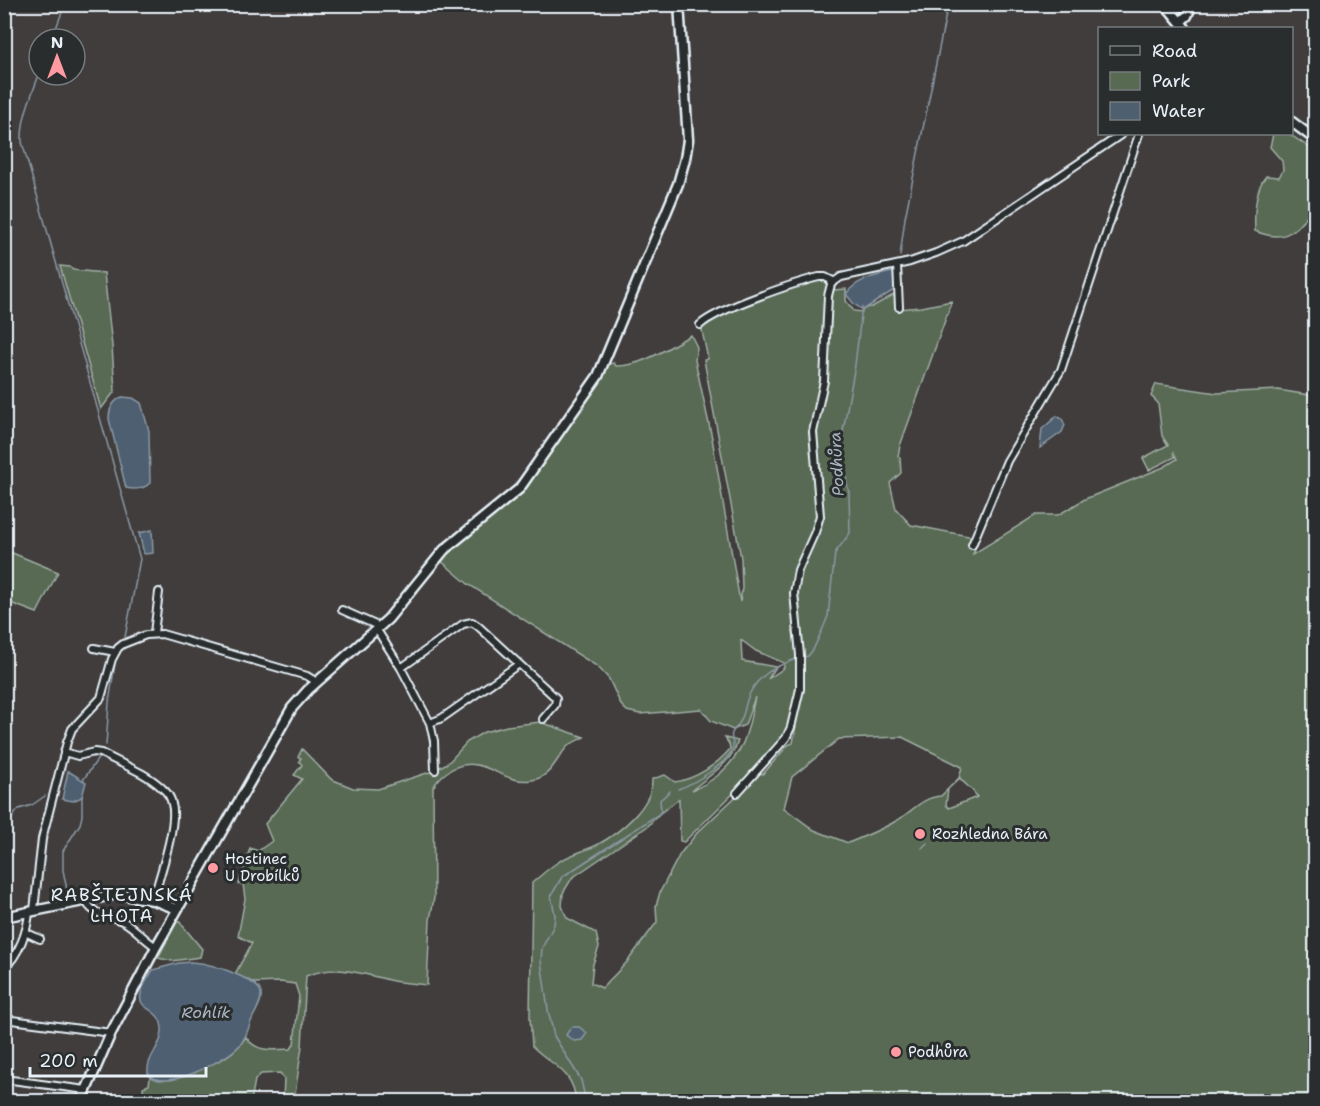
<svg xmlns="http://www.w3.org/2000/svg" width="1320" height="1106" viewBox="0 0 1320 1106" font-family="'Shantell Sans',sans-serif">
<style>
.green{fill:#596a53;stroke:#a0aea6;stroke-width:1.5;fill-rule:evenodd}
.water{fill:#4e5f70;stroke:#8c99a6;stroke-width:1.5}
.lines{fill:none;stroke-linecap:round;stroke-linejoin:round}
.stream{stroke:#8c99a6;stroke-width:1.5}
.street-casing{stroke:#e8f1f8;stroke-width:10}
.secondary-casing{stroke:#e8f1f8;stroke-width:13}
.street{stroke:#2a2d2e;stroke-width:6}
.secondary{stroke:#2a2d2e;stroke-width:8}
.poi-dot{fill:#ff9aa2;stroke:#2a2d2e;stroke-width:2}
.labels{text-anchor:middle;stroke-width:6;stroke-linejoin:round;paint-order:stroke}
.poi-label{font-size:15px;fill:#e8f1f8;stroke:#2a2d2e;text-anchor:start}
.water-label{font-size:16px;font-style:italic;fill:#aab7c2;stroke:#2a2d2e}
.quarter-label{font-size:18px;letter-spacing:1.5px;fill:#e8f1f8;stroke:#2a2d2e}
</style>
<rect width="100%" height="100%" fill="#403d3c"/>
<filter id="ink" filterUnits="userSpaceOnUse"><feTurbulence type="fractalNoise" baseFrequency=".0167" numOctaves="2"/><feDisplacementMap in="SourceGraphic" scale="12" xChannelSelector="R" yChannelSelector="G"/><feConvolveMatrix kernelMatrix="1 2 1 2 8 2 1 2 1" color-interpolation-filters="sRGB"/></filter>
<g filter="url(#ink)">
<path class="green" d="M1273 134H1289L1316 152 1315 214 1309 213C1294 235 1281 242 1255 231 1254 215 1255 188 1266 176L1279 177 1283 170 1282 161 1270 147Z
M60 266 70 267 73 270 104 273 112 346 115 391 101 409Z
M820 279 835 286 834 290 846 289V301L854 311 862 312V308L872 307 895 294 897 296 898 309 921 307 952 301 900 446 898 456 900 457 901 473 890 483 896 509 911 525 979 538 973 554 1036 515H1058L1085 499 1164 467 1177 459 1173 452 1175 457 1149 470 1143 458 1168 445 1162 436 1158 403 1151 396 1156 384 1217 393 1278 390 1315 396V1101H576C573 1070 552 1066 532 1046L530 1017 532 883C540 876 549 868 558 862 569 855 584 851 597 845 619 833 653 806 652 779L665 775 675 782C695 779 717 765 730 749L729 744 725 738 738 741C732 763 708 776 692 790 701 787 709 782 717 776 745 753 748 731 755 697L745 725 733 730 711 721 701 709 640 714 627 711 621 705 609 679 598 667 468 584 441 561V556L503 505 603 369 609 364 614 363 616 366C641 367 669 347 691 335L697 347 695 360 712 438 740 602 742 588 741 558 704 360 708 359 701 326C738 305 779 291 820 279ZM800 630 803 684 793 743 788 745 763 774 761 773 697 833 680 854 660 892 656 906 657 922 627 962 602 988 591 983 593 964 599 947 596 933 567 918 562 906 563 893 572 878 648 826 659 814 679 799 680 841 684 842 752 775 787 731 800 677 793 631ZM741 640 756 651 784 663V668L768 679 776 667 742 661ZM902 737 962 767 959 778 941 796C922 797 912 812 896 821 881 830 865 836 848 843L814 830 784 808 792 777 839 739ZM960 778C965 785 974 790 977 797L949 808 946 805 948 789Z
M10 552 58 572 37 613 5 601Z
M540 722 584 737C579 740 573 742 568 746 556 758 552 777 532 780 513 783 501 773 484 767 463 759 444 770 433 787L434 898 430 920 427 985C417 984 408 983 399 982 365 976 341 962 306 976L302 1046 294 1101H283L284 1078 280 1073 261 1074 255 1080 251 1101H144L143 1087 149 1085 150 1076 154 1078C188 1070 225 1069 246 1037 256 1053 274 1050 291 1049L294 1044 299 996 295 984 280 982 254 983 235 974 252 943 238 936 245 899 243 884H239L250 848 258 851 272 841 265 824 302 779 294 775 302 765 299 761 301 758 298 757 302 749 331 779 353 788 378 789 433 771 449 762 467 742 484 732 507 726Z
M178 920 202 949 200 957 172 961 158 958Z"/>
<path class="water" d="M892 272 895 276 894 290 863 310 854 304 846 294C857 279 875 276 892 272Z
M122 397 133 398 141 403 149 431 150 483C144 489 135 490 126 488L109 419C109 409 113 401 122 397Z
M1057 416 1062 419 1065 425 1062 432 1040 448 1042 429Z
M152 530 153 553 144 554 139 533Z
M68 771 86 782 82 797 73 801 62 799Z
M191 962C209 963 223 968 240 976 265 988 266 993 253 1017 248 1027 247 1038 239 1046 226 1060 162 1095 148 1073 146 1057 163 1045 162 1029 160 999 121 1018 153 970L179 963Z
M571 1027H579L587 1033 582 1040 574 1041 566 1035Z"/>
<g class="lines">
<path class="stream" d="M52 39 65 4
M39 75C31 97 21 118 22 142L140 559 125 637
M900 256 905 218 948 4
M804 657 808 656 813 650 824 626 828 616 835 553 850 533 849 493 844 470 843 431 855 365 862 307
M106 745 109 703 116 657
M83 780 99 757
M678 789C693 784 728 764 733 747 734 742 730 738 732 733 734 729 738 726 740 722 745 714 745 703 749 695 758 675 776 666 796 659
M4 835 12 817 19 809 32 805 45 796
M940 836 944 834
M922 848 927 843
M68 895 63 870V851L80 824 82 816V796
M586 1102 581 1080 554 1036 548 1010 541 961 542 948 554 925 555 915 551 896 562 877 659 814 661 811 660 800 670 791"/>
<defs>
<path id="street" d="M897 265 899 307
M700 325C717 309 794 283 819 277H825L833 281
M972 545 1007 461 1061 370 1139 134
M342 610 380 627
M377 630 401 668 430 723 434 741 435 770
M154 633 159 592
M94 648 115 652
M401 668 463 624 472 622 478 626 556 698 555 705 543 719
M430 723 442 718 519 664
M64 752 78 756 94 752 101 753C121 764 145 772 162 788 167 792 171 798 172 804 178 824 159 878 153 900
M737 793 786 738 791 727 800 689V655L794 593 798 570 815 532 820 516 813 432 824 381 828 296 831 284 841 277 910 262 936 253 963 241 1122 134
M86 900C90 916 113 915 126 923 137 930 145 940 156 947
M34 910 42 839 67 742 72 729 101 698 112 659 118 648 123 644 146 635 162 634 307 676 317 682
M25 932 40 939
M4 968C19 955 28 930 29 911
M4 1019 111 1033
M4 1079 86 1090"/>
<path id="secondary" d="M1165 4 1185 28
M1166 5 1177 8 1186 4
M1180 22 1187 16 1192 4
M1292 122 1316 140
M4 917 118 894 153 900 177 909
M81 1102 111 1033 156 947 292 708 308 690 388 619 444 550 519 489 598 376 678 184 685 159 688 140 679 4"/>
</defs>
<use href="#street" class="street-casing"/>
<use href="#secondary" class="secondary-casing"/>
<use href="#street" class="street"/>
<use href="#secondary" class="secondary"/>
</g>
</g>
<g class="poi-dot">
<circle cx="920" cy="834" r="6"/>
<circle cx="213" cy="868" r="6"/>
<circle cx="896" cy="1052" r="6"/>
</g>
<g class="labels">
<g class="poi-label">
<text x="932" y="839">Rozhledna Bára</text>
<text x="225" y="864">Hostinec<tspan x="225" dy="17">U Drobílků</tspan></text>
<text x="908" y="1057">Podhůra</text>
</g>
<g class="water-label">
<text transform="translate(836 464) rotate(-93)" y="6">Podhůra</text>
<text x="206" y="1018">Rohlík</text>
</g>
<g class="quarter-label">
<text x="122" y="901">RABŠTEJNSKÁ<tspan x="122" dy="21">LHOTA</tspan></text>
</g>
</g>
<rect width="1320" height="1106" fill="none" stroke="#2a2d2e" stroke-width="24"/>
<rect x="12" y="12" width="1296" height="1082" fill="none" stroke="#e8f1f8" stroke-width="2" filter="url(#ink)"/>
<rect x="1098" y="27" width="195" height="108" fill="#2a2d2e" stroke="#767b7f" stroke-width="1.5"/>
<rect x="1110" y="46" width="30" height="9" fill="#2a2d2e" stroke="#767b7f" stroke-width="1.5"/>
<text x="1152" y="57" font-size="18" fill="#e8f1f8">Road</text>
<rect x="1110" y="72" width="30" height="18" fill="#596a53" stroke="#767b7f" stroke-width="1.5"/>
<text x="1152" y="87" font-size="18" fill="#e8f1f8">Park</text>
<rect x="1110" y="102" width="30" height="18" fill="#4e5f70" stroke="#767b7f" stroke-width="1.5"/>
<text x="1152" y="117" font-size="18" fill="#e8f1f8">Water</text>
<g transform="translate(57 57)"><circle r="28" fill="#2a2d2e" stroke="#767b7f" stroke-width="1.5"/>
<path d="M0-4.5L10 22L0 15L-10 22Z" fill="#ff9aa2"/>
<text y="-9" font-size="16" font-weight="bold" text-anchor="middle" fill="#e8f1f8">N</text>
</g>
<path d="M30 1067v9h176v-9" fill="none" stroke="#e8f1f8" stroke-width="3"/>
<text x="39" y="1067" font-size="18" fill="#e8f1f8" stroke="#2a2d2e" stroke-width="4.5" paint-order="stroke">200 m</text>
</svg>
